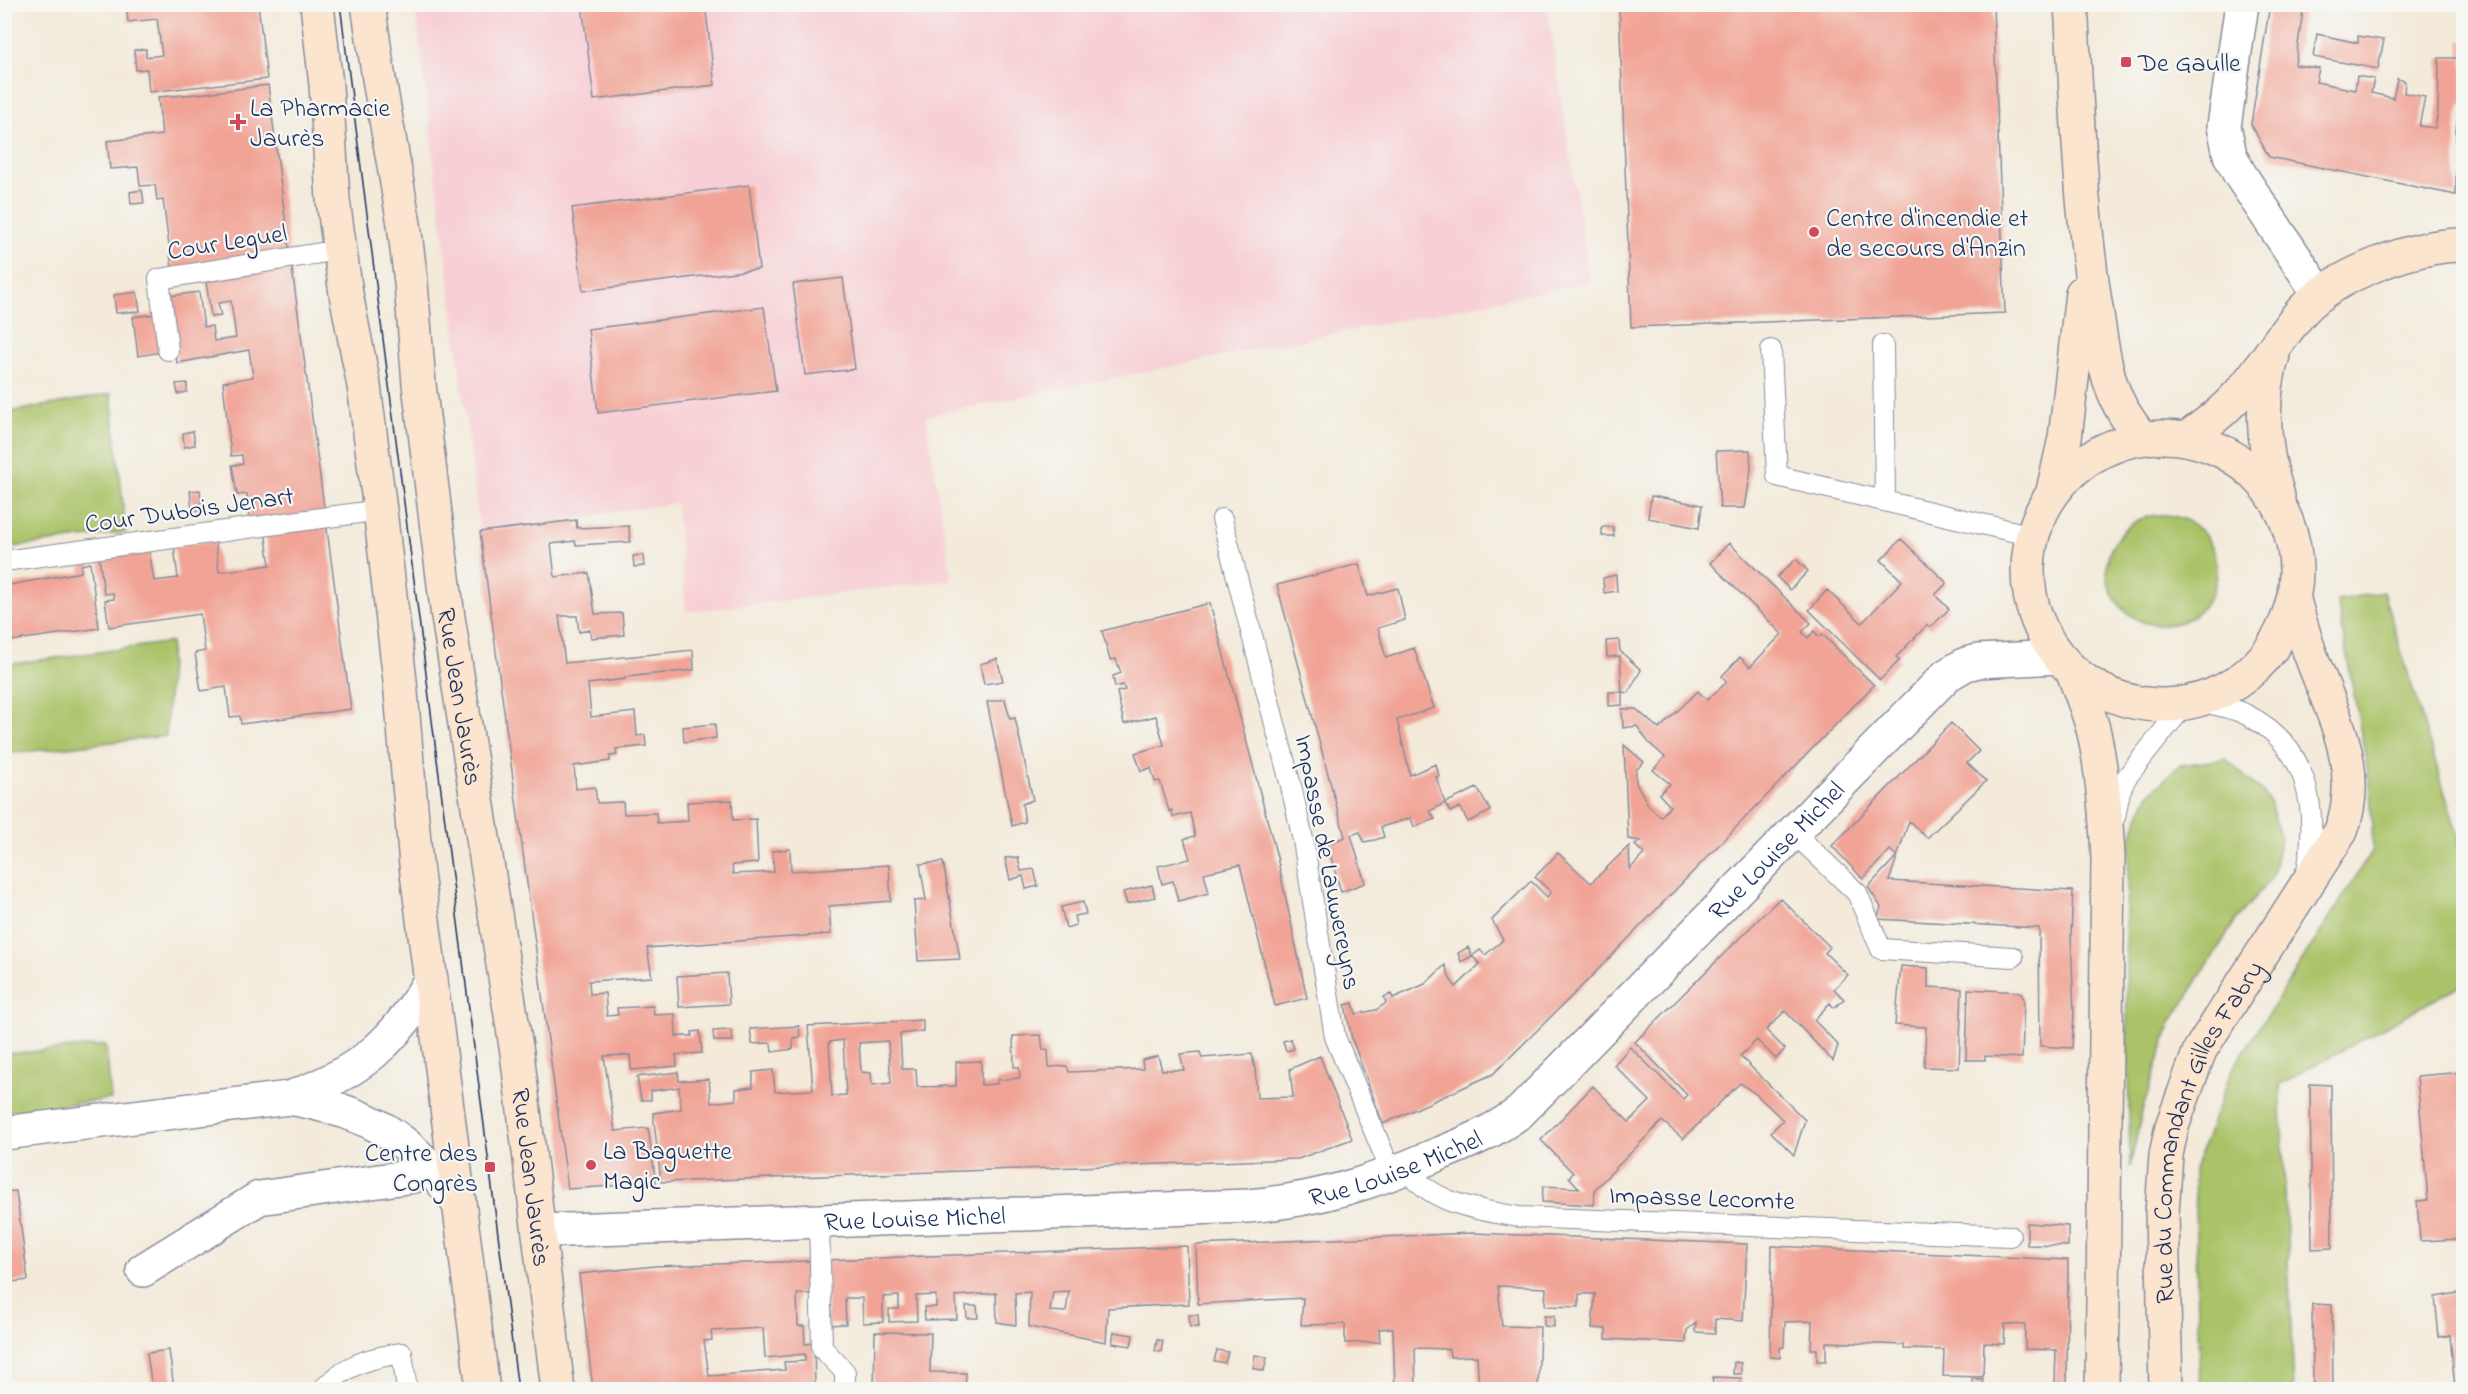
<svg xmlns="http://www.w3.org/2000/svg" width="2468" height="1394" viewBox="0 0 2468 1394" font-family="'Indie Flower',sans-serif">
<style>
.built{fill:#f7cfd4}
.green{fill:#aac267;stroke:#627862;stroke-width:1.5}
.building{fill:#f1a496;fill-rule:evenodd}
.lines{fill:none;stroke-linecap:round;stroke-linejoin:round}
.lane-casing{stroke:#878c9c;stroke-width:22}
.street-casing{stroke:#878c9c;stroke-width:36}
.secondary-casing{stroke:#878c9c;stroke-width:36}
.lane{stroke:#fff;stroke-width:20}
.street{stroke:#fff;stroke-width:33}
.secondary{stroke:#fbe5cf;stroke-width:33}
.tram{stroke:#1b2f5e;stroke-width:1.5}
.poi-dot{fill:#d1495b;stroke:#f6f6f2;stroke-width:2}
.labels{text-anchor:middle;stroke-width:4.5;stroke-linejoin:round;paint-order:stroke}
.poi-label{font-size:26px;fill:#1b2f5e;stroke:#f6f6f2;text-anchor:start}
.street-label{font-size:26px;fill:#1b2f5e;stroke:#f6f6f2}
</style>
<rect width="100%" height="100%" fill="#f6f6f2"/>
<filter id="ink" filterUnits="userSpaceOnUse"><feTurbulence type="fractalNoise" baseFrequency=".0167" numOctaves="2"/><feDisplacementMap in="SourceGraphic" scale="12" xChannelSelector="R" yChannelSelector="G"/><feConvolveMatrix kernelMatrix="1 2 1 2 8 2 1 2 1" color-interpolation-filters="sRGB"/></filter>
<filter id="wash" filterUnits="userSpaceOnUse"><feTurbulence type="fractalNoise" baseFrequency=".008" numOctaves="4" result="noise"/><feDisplacementMap in="SourceGraphic" scale="24" xChannelSelector="R" yChannelSelector="G"/><feGaussianBlur stdDeviation="1.35" result="paint"/><feColorMatrix in="noise" values="0 0 0 0 0 0 0 0 0 0 0 0 0 0 0 0 0 1.4 0 .05"/><feComposite in="paint" operator="in"/></filter>
<g filter="url(#wash)">
<rect width="100%" height="100%" fill="#f3eada"/>
<path class="built" d="M415 5H1547L1590 282 926 416 952 580 686 612 676 503 480 532Z"/>
<path class="green" d="M111 394 126 532 5 548V413Z
M2107 570a55 55 0 1 1 110 0a55 55 0 1 1-110 0Z
M2383 592 2463 852V984L2280 1084 2294 1389H2200L2194 1169 2232 1070 2373 850 2370 784 2337 600Z
M171 642 166 736 5 754V665Z
M2226 759 2269 799 2281 839 2272 877 2236 920 2171 1022 2142 1111 2130 1167 2125 927 2130 839 2148 795 2180 765Z
M106 1045 111 1099 5 1112V1054Z"/>
<g id="blocks">
<path class="building" d="M126 4H258L267 79 149 92 147 69 136 70 134 50 146 49V57L162 55 157 19 128 22Z
M582 4H705L715 85 594 100Z
M1619 4H1993L2005 313 1631 327Z
M2270 4H2304L2295 65 2319 68 2316 82 2355 90 2357 76 2374 79 2371 93 2393 98 2397 79 2405 81 2404 93 2425 97 2419 126 2435 128 2438 111 2439 58H2460V40H2463V104H2460L2456 130V195L2269 157 2251 124Z
M2317 34 2358 43V36L2384 40 2378 69 2313 57Z
M268 85 290 256 173 276 163 200 157 201 155 185 140 186 138 167 110 169 107 141 162 135 158 97 198 94Z
M749 185 759 269 583 291 572 208Z
M142 190 144 203 131 204 130 192Z
M291 261 325 514 249 522 247 494 237 495 232 465 243 464 242 455 231 456 223 382 253 377 249 350 177 363 169 296 199 292 204 327 212 326 214 341 236 338 231 301 218 303 221 316 211 317 205 274Z
M843 278 855 369 805 375 793 284Z
M137 292 140 311 116 313 114 295Z
M764 307 776 391 598 413 588 329Z
M156 314 162 352 138 356 133 317Z
M187 383V392L178 394 176 384Z
M193 431 195 445 184 447 183 433Z
M1750 450 1751 470 1745 508H1720L1716 451Z
M200 490 202 509 192 510 190 491Z
M1651 496 1702 505 1699 528 1648 518Z
M576 520 577 528 629 526 630 542 576 545 575 541 551 544 555 577 589 573 595 614 622 613 624 635 591 638 590 630 579 632 577 616H559L565 663 693 650 694 670 625 677V679L588 684 591 717 635 712 637 736 645 735 646 746 616 749 617 755 610 756V761L574 766 576 789 595 787 597 803 623 802 624 814 656 813 657 823 688 821 687 802 732 800 733 820 756 819 758 863 732 865 733 874 774 872 772 851 790 849 791 871 889 865 891 901 829 906 831 934 647 948 652 977 589 981 590 994 605 993 607 1016 618 1015 617 1008 653 1006 654 1015 675 1014 676 1036H692V1032L700 1031 702 1053 676 1055 677 1066 631 1070 630 1055 604 1056 615 1131 648 1128 656 1183 568 1189 480 532Z
M326 522 351 709 241 724 240 716 230 717 226 687 201 691 195 653 205 651 200 614 109 627 105 600 114 599 113 593 104 594 99 557 149 549 154 581 178 578 174 546 215 540 219 572 270 565 265 531Z
M1602 527H1613L1614 536H1602Z
M1901 539 1947 583 1935 595 1949 609 1930 628 1927 625 1896 657 1900 660 1880 680 1809 610 1827 590 1862 623 1902 581 1881 560Z
M1729 543 1811 623 1802 632 1808 638 1814 631 1819 637 1822 634 1874 685 1589 979 1493 1074 1383 1124 1352 1039 1345 1005 1353 1003 1356 1014 1376 1010 1386 1003 1384 997 1391 994 1393 998 1425 984 1445 965 1450 979 1456 987 1480 964 1472 956 1461 962 1458 953 1468 947 1472 956 1480 950 1485 955 1503 940 1492 920 1531 881 1547 897 1551 892 1535 877 1558 853 1591 883 1629 846 1630 869 1644 854 1635 845 1641 841 1628 839 1624 745 1644 762 1636 770V783L1649 806 1661 817 1670 806 1659 794 1670 784 1653 770 1665 757 1649 743 1637 726 1623 728 1622 709H1636L1659 729 1698 691 1707 700 1727 682 1722 676 1740 657 1750 667 1782 634 1710 563Z
M643 555 644 566 634 567 633 556Z
M1796 559 1808 571 1790 590 1777 577Z
M90 563 99 628 4 642V586L81 572V565Z
M1359 564 1368 596 1398 588 1405 620 1378 628 1386 658 1414 648 1434 708 1397 720 1410 775 1436 764 1439 776 1436 777 1445 803 1430 811 1435 819 1414 827 1411 818 1381 827 1384 837 1375 840 1364 842 1360 832 1351 835 1365 883 1341 892 1327 844 1345 837 1277 585Z
M1616 575 1617 591 1604 593 1603 578Z
M1210 603 1277 857 1307 998 1275 1006 1240 865 1204 873 1209 893 1178 901 1173 881 1162 884 1158 866 1190 859 1184 839 1195 836 1190 813 1173 817 1172 810 1169 811 1160 781 1155 782 1151 768 1141 771 1135 753 1164 745 1156 716 1124 724 1117 692 1125 690 1123 685 1115 687 1113 676 1121 673 1116 659 1110 660 1102 631Z
M1619 640 1620 651 1641 670 1628 693 1622 692 1620 656 1607 657 1606 641Z
M997 659 1003 681 984 684 980 664Z
M1609 692H1622V705L1609 706Z
M1005 699 1010 719 1015 718 1033 800 1022 804 1025 822 1012 826 987 702Z
M1951 723 1979 751 1967 763 1986 781 1927 838 1909 821 1889 881 2073 891 2071 936 2074 1014 2072 1048 2040 1046 2039 928 1877 919 1881 907 1868 887 1897 856 1890 850 1863 879 1832 846Z
M715 724 716 738 684 742 683 727Z
M1477 788 1491 811 1468 822 1460 807 1450 812 1445 803Z
M1018 857 1021 871 1034 869 1038 886 1026 889 1023 876 1010 880 1005 858Z
M943 862 960 959 918 961 914 901 926 900 920 864Z
M1152 885 1155 897 1127 904 1123 892Z
M1780 898 1830 947 1825 953 1848 975 1834 989 1844 999 1834 1008 1830 1003 1814 1020 1838 1045 1833 1061 1785 1011 1766 1030 1785 1049 1776 1059 1757 1040 1740 1056 1805 1120 1794 1155 1771 1132 1783 1120 1757 1095 1740 1083 1683 1139 1662 1121 1595 1189 1594 1205 1542 1202 1543 1186 1579 1188 1569 1177 1573 1173 1541 1140 1593 1086 1629 1122 1650 1101 1614 1065 1630 1047 1683 1099 1687 1095 1635 1042Z
M1083 902 1086 914 1074 916 1076 925 1066 928 1061 907Z
M1901 966 1928 968V987L1962 989 1959 1068 1924 1067 1926 1027 1895 1025Z
M727 973 729 1004 679 1007 677 976Z
M1968 989 2020 992 2024 999 2022 1058 1985 1056V1060H1966Z
M923 1020V1031L900 1034 902 1069H916L917 1087 956 1086V1062L981 1061V1085L997 1084V1080L1020 1078 1019 1067H1014L1013 1036 1041 1035 1043 1050H1048L1049 1067 1067 1066 1069 1072 1143 1069 1142 1060 1158 1056 1162 1070H1184L1180 1054 1200 1052 1202 1058 1252 1054 1255 1069 1257 1098 1293 1097 1290 1069 1320 1056 1352 1139 1298 1159 661 1182 653 1113 681 1109 679 1087 651 1091V1100H641L637 1077 678 1072 679 1081 709 1079 711 1103 736 1100V1089L753 1087V1072L773 1070 775 1092 813 1090 808 1026ZM843 1040 846 1095 832 1096 829 1042ZM888 1041 891 1083 872 1085 871 1073 861 1072 859 1043Z
M799 1026 800 1037 793 1038V1049L772 1052 771 1043 752 1044 750 1029Z
M731 1030 733 1041H714L713 1031Z
M1291 1039 1294 1049 1286 1051 1283 1041Z
M2463 1072V1239L2420 1241 2417 1201 2428 1200 2417 1076Z
M2310 1084 2331 1085 2332 1248 2312 1249Z
M16 1191 28 1280 4 1283V1192Z
M2027 1223 2068 1226V1246L2027 1245Z
M1473 1233 1747 1244 1743 1321 1715 1319V1333L1695 1332 1696 1323 1687 1330 1686 1343 1606 1339V1329L1592 1328 1595 1294H1579V1307L1545 1306 1546 1288 1498 1286 1502 1326 1540 1327 1538 1389H1479L1477 1356 1450 1357 1449 1349 1415 1348 1416 1389H1395L1393 1328 1379 1329 1380 1342 1345 1343V1324L1301 1325 1303 1298 1198 1304 1196 1245Z
M1187 1246 1189 1304 1108 1308 1106 1342 1029 1327 1030 1292 1015 1293 1016 1325 997 1322 996 1293 956 1296 957 1319 925 1320 924 1307H936V1295L916 1296 917 1321 889 1322V1309H899V1296L883 1297V1322L863 1323 862 1298H845L846 1324 827 1325 826 1260ZM1069 1291 1066 1312 1050 1311 1053 1292Z
M1772 1246 2068 1260 2067 1383H2055L2056 1350 2025 1349V1325L2005 1324 2004 1344 1984 1343 1983 1377 1943 1376 1944 1350 1904 1349V1345L1826 1342V1361H1817V1349H1811L1812 1321 1785 1322 1784 1347 1780 1348V1358L1770 1357Z
M810 1261 812 1294H797L798 1326H804L805 1344 814 1343 815 1389H593L579 1274 655 1266ZM763 1328 765 1358 805 1354V1361L784 1362 785 1370 709 1376 704 1341 712 1340 711 1331Z
M2463 1292V1389H2455L2450 1335 2439 1337 2435 1297Z
M2312 1304 2332 1305 2333 1389H2313Z
M966 1306H977L978 1318H967Z
M1189 1315H1198L1199 1327H1190Z
M1544 1316H1554V1327L1544 1326Z
M875 1332 931 1333 930 1372 966 1373 965 1389H874Z
M1114 1332 1133 1335 1131 1346 1112 1343Z
M1157 1340 1163 1341 1161 1352 1155 1351Z
M169 1350 174 1389H152L147 1353Z
M1217 1350 1228 1352 1225 1363 1214 1361Z
M1255 1355 1267 1357 1264 1371 1253 1368Z
M1734 1362 1741 1363V1374H1733Z
M1713 1377 1741 1378 1740 1389H1712Z
M1972 1379H1983L1982 1389H1972Z"/>
</g>
</g>
<g filter="url(#ink)">
<use href="#blocks" fill-opacity="0" stroke="#878c9c" stroke-width="1.5"/>
<g class="lines">
<defs>
<path id="lane" d="M1883 345 1885 501
M168 350 159 279 339 250
M1771 350 1777 476 2033 536
M1222 519 1291 786 1303 840 1335 1037 1392 1174
M4 561 380 510
M2196 701C2212 704 2230 707 2245 714 2308 744 2319 808 2307 871
M2115 817 2120 791 2126 778 2185 704
M1793 832 1857 893 1881 949 2013 957
M1407 1168C1430 1204 1479 1210 1519 1217L2010 1236
M819 1221 822 1348 845 1372V1390
M322 1390C347 1364 368 1358 402 1353L407 1390"/>
<g id="street">
<path d="M2242 4 2224 126 2230 155 2239 173 2320 295"/>
<path d="M289 1098C370 1112 411 1136 459 1204"/>
<path d="M4 1133 289 1098C357 1074 396 1043 431 979"/>
<path id="s1" d="M539 1231 1248 1206C1316 1200 1372 1183 1434 1156 1465 1144 1493 1132 1520 1112L1947 675 1966 664 1978 661 2059 657"/>
<path d="M143 1270 259 1198 414 1176"/>
</g>
<g id="secondary">
<path d="M317 4 326 85 333 200 346 294 364 386 380 510 400 681 416 865 483 1390"/>
<path id="s2" d="M368 4 379 79 404 224 411 283 419 384 448 617 517 1053 558 1390"/>
<path d="M2071 4C2077 104 2080 204 2095 302 2100 330 2102 360 2112 387 2118 406 2129 422 2142 438"/>
<path d="M2273 355C2259 402 2263 449 2278 496"/>
<circle cx="2162" cy="571" r="134"/>
<path d="M2186 439C2205 425 2223 412 2238 395 2262 369 2279 337 2302 311 2336 274 2414 245 2464 245"/>
<path d="M2053 491 2065 438 2082 293"/>
<path d="M2073 672C2080 692 2089 712 2094 733 2103 774 2106 816 2108 858L2102 1390"/>
<path id="s3" d="M2166 1390 2162 1213 2166 1155 2172 1126 2200 1050 2341 831C2365 768 2331 712 2310 653 2304 636 2299 618 2294 600"/>
</g>
</defs>
<use href="#lane" class="lane-casing"/>
<use href="#street" class="street-casing"/>
<use href="#secondary" class="secondary-casing"/>
<use href="#lane" class="lane"/>
<use href="#street" class="street"/>
<use href="#secondary" class="secondary"/>
<path class="tram" d="M340 4 518 1390"/>
</g>
</g>
<g class="poi-dot">
<rect x="2120" y="56" width="12" height="12" rx="3"/>
<path d="M235 113h6v6h6v6h-6v6h-6v-6h-6v-6h6z"/>
<circle cx="1814" cy="232" r="6"/>
<circle cx="591" cy="1165" r="6"/>
<rect x="484" y="1161" width="12" height="12" rx="3"/>
</g>
<g class="labels">
<g class="poi-label">
<text x="2138" y="71">De Gaulle</text>
<text x="250" y="116">La Pharmacie<tspan x="250" dy="30">Jaurès</tspan></text>
<text x="1826" y="226">Centre d'incendie et<tspan x="1826" dy="30">de secours d'Anzin</tspan></text>
<text x="603" y="1159">La Baguette<tspan x="603" dy="30">Magic</tspan></text>
<text x="478" y="1161" text-anchor="end">Centre des<tspan x="478" dy="30">Congrès</tspan></text>
</g>
<g class="street-label">
<text transform="translate(227 241) rotate(-9)" y="9">Cour Leguel</text>
<text transform="translate(189 509) rotate(-8)" y="9">Cour Dubois Jenart</text>
<text dy="9" stroke="none"><textPath href="#s2" startOffset="699">Rue Jean Jaurès</textPath></text>
<text dy="9" stroke="none"><textPath href="#s1" startOffset="1366">Rue Louise Michel</textPath></text>
<text transform="translate(1329 862) rotate(79)" y="9">Impasse de Lauwereyns</text>
<text dy="9" stroke="none"><textPath href="#s3" startOffset="268">Rue du Commandant Gilles Fabry</textPath></text>
<text dy="9" stroke="none"><textPath href="#s1" startOffset="862">Rue Louise Michel</textPath></text>
<text dy="9" stroke="none"><textPath href="#s2" startOffset="1185">Rue Jean Jaurès</textPath></text>
<text transform="translate(1702 1197) rotate(2)" y="9">Impasse Lecomte</text>
<text dy="9" stroke="none"><textPath href="#s1" startOffset="376">Rue Louise Michel</textPath></text>
</g>
</g>
<rect width="2468" height="1394" fill="none" stroke="#f6f6f2" stroke-width="24"/>
</svg>
